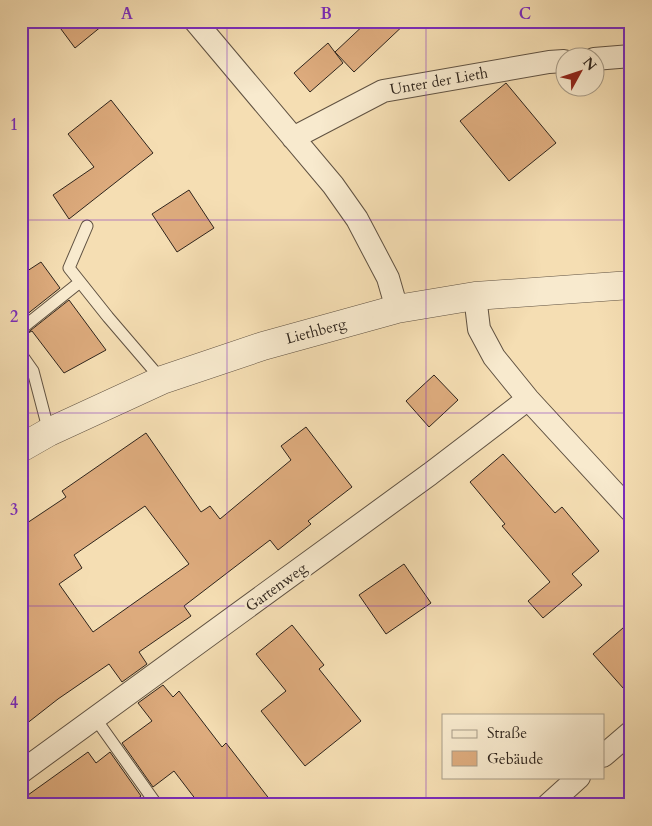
<svg xmlns="http://www.w3.org/2000/svg" width="652" height="826" viewBox="0 0 652 826" font-family="Cardo,serif">
<style>
.building{fill:#ddab7d;stroke:#2e241c;fill-rule:evenodd}
.lines{fill:none;stroke-linecap:round;stroke-linejoin:round}
.service-casing{stroke:#605242;stroke-width:13}
.minor-casing{stroke:#605242;stroke-width:24}
.tertiary-casing{stroke:#605242;stroke-width:29}
.service{stroke:#f8eace;stroke-width:11}
.minor{stroke:#f8eace;stroke-width:22}
.tertiary{stroke:#f8eace;stroke-width:28}
.grid{fill:none;stroke:#7b2cbf;stroke-width:1;stroke-opacity:0.55}
.labels{text-anchor:middle;stroke-width:5;stroke-linejoin:round;paint-order:stroke}
.street-label{font-size:15px;fill:#2e241c;stroke:#f8eace}
.neatline{fill:none;stroke:#7b2cbf;stroke-width:2}
.grid-label{font-size:16px;text-anchor:middle;font-weight:bold;fill:#7b2cbf}
</style>
<rect width="100%" height="100%" fill="#f5deb3"/>
<filter id="stains"><feTurbulence type="fractalNoise" baseFrequency=".004" numOctaves="4"/><feColorMatrix values="0 0 0 0 .2 0 0 0 0 .09 0 0 0 0 .02 0 0 0 .5 -.17"/></filter>
<radialGradient id="worn" r=".72"><stop offset=".6" stop-color="#630" stop-opacity="0"/><stop offset="1" stop-color="#630" stop-opacity=".3"/></radialGradient>
<path class="building" d="M55 21H108L75 48Z
M368 21H408L354 72 335 52Z
M328 43 343 63 310 92 294 73Z
M506 83 556 143 509 181 460 121Z
M111 100 153 153 69 219 53 195 94 167 68 134Z
M189 190 214 228 177 252 152 214Z
M41 262 60 288 21 319V275Z
M69 300 106 350 64 373 32 331 26 334Z
M434 375 458 400 429 427 406 401Z
M306 427 352 487 308 521 311 524 278 550 270 540 184 606 191 616 139 652 147 664 122 682 109 664 58 699 21 728V527L66 497 62 491 146 433 201 512 210 506 220 519 291 460 281 446ZM145 506 189 564 93 632 59 584 82 568 74 555Z
M503 454 555 513 562 507 599 551 572 574 582 585 543 618 528 601 550 582 502 526 505 524 470 482Z
M404 564 431 603 386 634 359 595Z
M631 621V697L593 654Z
M292 625 324 665 319 669 361 721 305 766 261 711 286 691 256 654Z
M163 685 173 697 179 691 222 747 226 743 274 805H200L174 771 153 787 122 743 152 721 138 703Z
M88 752 96 763 110 752 141 796 130 805H21V800Z"/>
<g class="lines">
<defs>
<path id="service" d="M87 226 69 268 108 317 162 380
M21 329 80 282
M21 354 33 371 49 432
M95 718 157 805"/>
<path id="minor" d="M195 21 333 185 357 219 388 278 397 309
M594 59 631 56
M293 138 383 91 549 62 564 61
M475 296 479 329 494 357 528 399 631 511
M603 756 631 732
M21 772 430 474 528 399
M548 805 579 777"/>
<path id="tertiary" d="M21 448 49 432 162 380 263 346 397 309 475 296 631 285"/>
</defs>
<use href="#service" class="service-casing"/>
<use href="#minor" class="minor-casing"/>
<use href="#tertiary" class="tertiary-casing"/>
<use href="#service" class="service"/>
<use href="#minor" class="minor"/>
<use href="#tertiary" class="tertiary"/>
</g>
<path class="grid" d="M227 21V805M426 21V805M21 220H631M21 413H631M21 606H631"/>
<g class="labels">
<g class="street-label">
<text transform="translate(439 81) rotate(-10)" y="5">Unter der Lieth</text>
<text transform="translate(316 331) rotate(-15)" y="5">Liethberg</text>
<text transform="translate(276 587) rotate(-36)" y="5">Gartenweg</text>
</g>
</g>
<rect width="652" height="826" fill="none" stroke="#f5deb3" stroke-width="55"/>
<rect x="442" y="714" width="162" height="65" fill="#f8eace" stroke="#a79b87"/>
<rect x="452" y="730" width="25" height="8" fill="#f8eace" stroke="#a79b87"/>
<text x="487" y="738" font-size="15" fill="#2e241c">Straße</text>
<rect x="452" y="751" width="25" height="15" fill="#ddab7d" stroke="#a79b87"/>
<text x="487" y="764" font-size="15" fill="#2e241c">Gebäude</text>
<g transform="translate(580 72) rotate(50)"><circle r="24" fill="#f8eace" stroke="#a79b87"/>
<path d="M0-4L9 19L0 12L-9 19Z" fill="#8f2418"/>
<text y="-8" font-size="14" font-weight="bold" text-anchor="middle" fill="#2e241c">N</text>
</g>
<rect x="28" y="28" width="596" height="770" class="neatline"/>
<g class="grid-label">
<text x="127" y="19">A</text>
<text x="326" y="19">B</text>
<text x="525" y="19">C</text>
<text x="14" y="130">1</text>
<text x="14" y="322">2</text>
<text x="14" y="515">3</text>
<text x="14" y="708">4</text>
</g>
<rect width="100%" height="100%" filter="url(#stains)"/>
<rect width="100%" height="100%" fill="url(#worn)"/>
</svg>
